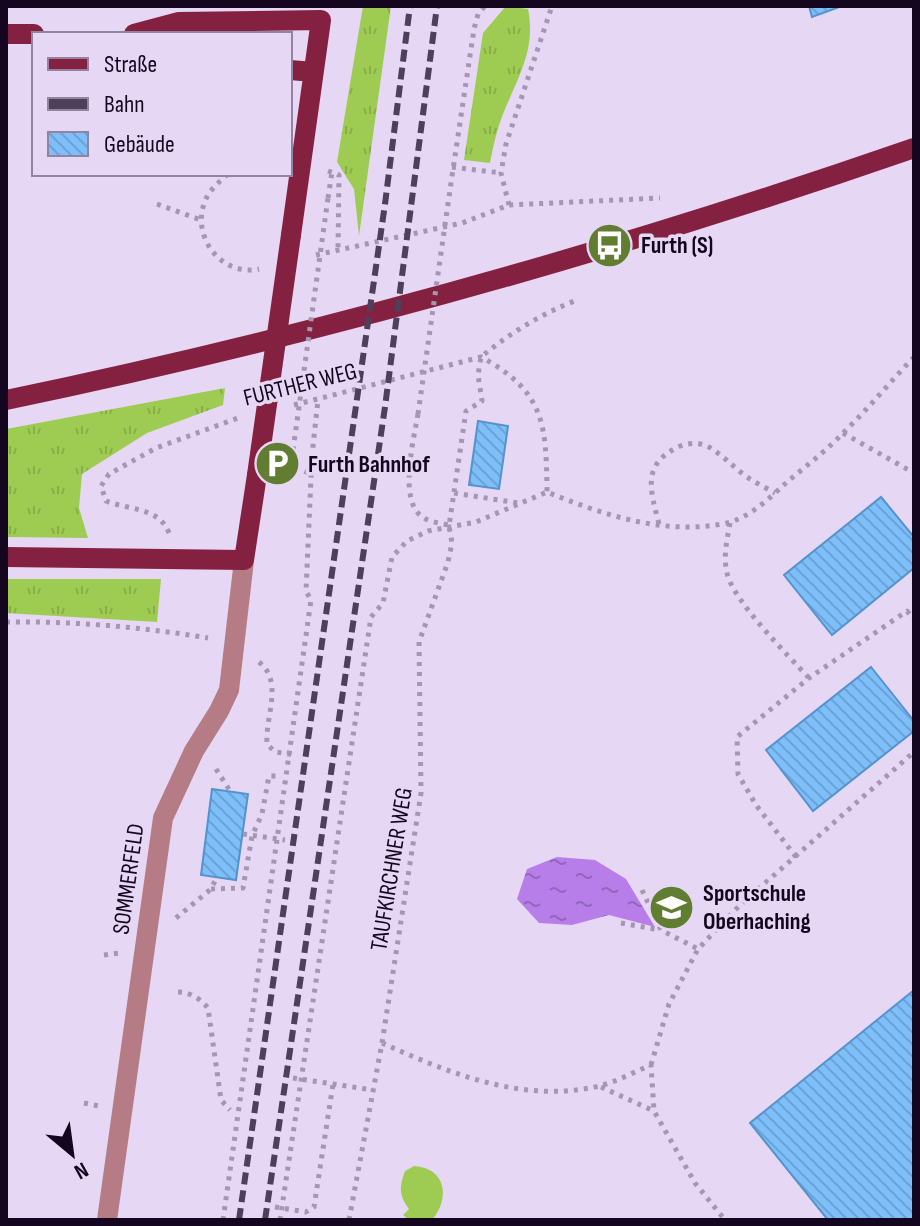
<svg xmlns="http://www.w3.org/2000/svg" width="920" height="1226" viewBox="0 0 920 1226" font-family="'Sofia Sans Condensed',sans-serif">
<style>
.grass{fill:url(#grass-tufts)}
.pitch{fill:#9ecc52}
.water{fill:url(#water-ripples)}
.building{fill:url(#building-back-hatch);stroke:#5493cb;stroke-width:2}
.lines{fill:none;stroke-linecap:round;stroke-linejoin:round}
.path{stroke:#a596b2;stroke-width:5;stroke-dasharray:4 6;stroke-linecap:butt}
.minor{stroke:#b57c86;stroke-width:20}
.major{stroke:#852140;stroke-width:20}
.rail{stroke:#4e3f5a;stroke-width:6;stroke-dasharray:12 6;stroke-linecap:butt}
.path-bridge{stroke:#a596b2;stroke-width:5;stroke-dasharray:4 6;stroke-linecap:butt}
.major-bridge{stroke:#852140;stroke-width:20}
.labels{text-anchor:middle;stroke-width:7;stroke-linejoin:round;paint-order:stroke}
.poi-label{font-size:24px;font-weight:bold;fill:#14061f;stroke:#e6d7f5;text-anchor:start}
.street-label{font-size:24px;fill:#14061f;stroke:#e6d7f5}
</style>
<defs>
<pattern id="grass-tufts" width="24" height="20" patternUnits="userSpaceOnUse" patternTransform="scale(2)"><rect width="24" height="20" fill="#9ecc52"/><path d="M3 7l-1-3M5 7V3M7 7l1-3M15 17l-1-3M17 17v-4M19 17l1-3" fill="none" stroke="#87ae47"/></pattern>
<pattern id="water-ripples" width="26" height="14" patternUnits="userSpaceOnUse" patternTransform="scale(2)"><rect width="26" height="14" fill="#b77ee9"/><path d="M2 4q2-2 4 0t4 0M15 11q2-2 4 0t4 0" fill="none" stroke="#9465bc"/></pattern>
<pattern id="building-back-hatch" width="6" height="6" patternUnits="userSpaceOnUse" patternTransform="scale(2)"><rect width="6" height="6" fill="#7ebffa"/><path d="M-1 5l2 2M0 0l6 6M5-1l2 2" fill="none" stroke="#6ca3d6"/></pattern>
</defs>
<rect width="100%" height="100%" fill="#e6d7f5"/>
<path class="grass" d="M363 6H391L359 236 354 189 337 162Z
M506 6 528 9C538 57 509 89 497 132 494 142 492 153 490 163L464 160 483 33Z
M225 388 223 405 147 433 82 474 79 508 88 538 6 537V429Z
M6 579H161L157 622 6 613Z"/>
<path class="pitch" d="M414 1166C447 1168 450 1199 432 1220H409L403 1215 409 1209C399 1195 399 1188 405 1171Z"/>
<path class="water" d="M557 857 595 860 626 879 655 927 609 915 572 925 539 923 517 899 527 869Z"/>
<path class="building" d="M809 6H842L812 17Z
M478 421 508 426 499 489 469 485Z
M881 497 914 537V568L832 635 784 575Z
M871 667 914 721V731L813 811 766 750Z
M212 789 248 794 236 880 201 875Z
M914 990V1220H828L750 1123Z"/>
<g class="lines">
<path class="path" d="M452 167 501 173
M328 171 339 175 338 250
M228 174C218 183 208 191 204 204 192 239 223 277 259 269
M452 176 474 29 478 14 485 6
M328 198 332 172
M157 204 201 220
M509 205 501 173 506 144 552 6
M316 255 462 223 509 205 660 198
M294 405 481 357C546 392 546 426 547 492
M418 414C414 439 397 503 424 518 430 522 441 523 448 525
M843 433 914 473
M293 450 291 465 311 474
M454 493 518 503
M730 523C727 540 723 556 727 573 733 601 788 655 809 678
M659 524C651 492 641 466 676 448 685 443 698 442 707 446 722 454 733 467 747 477 756 483 766 488 775 493
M169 533C159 507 129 510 106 501L101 486 109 474 156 448 238 418
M6 622C73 621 142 627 208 638
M259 662C284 682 265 716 267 744L275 752 297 755
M216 769 230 791
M243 834 285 840
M796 857 756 805 738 774 737 737 809 678 907 611 914 619
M211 889 243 888 252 836 262 814 269 776H278
M642 890 661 930 698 949
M176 918 211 889 217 877
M621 923 660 930
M104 955 119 953
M178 992C190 992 201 999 208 1008L221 1100 230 1110
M382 1043C449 1073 523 1104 599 1086 616 1082 634 1072 651 1065L654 1111 695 1183 725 1220
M651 1065 669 1004 698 949 739 906 914 752
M293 1078 373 1090
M601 1087 654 1111
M84 1103 99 1106
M275 1207 306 1212 314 1207 333 1084
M223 1220 311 600 306 591 312 455 318 400
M280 1220 371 617 383 603 392 557 407 541 428 531 476 522 547 492C604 515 665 536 727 523 749 518 771 497 787 482 806 466 826 451 843 433 868 409 890 382 914 357
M349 1220 382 1043 421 793 419 642 448 562 452 543 449 526 466 411 482 401 478 375 481 357C510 333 541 314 577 300"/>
<path class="minor" d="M107 1220 163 818 194 751 219 711 229 690 244 560"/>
<path class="major" d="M6 34H34
M134 34 179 22 321 20 291 235
M290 70 313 72
M6 400C314 336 617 251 914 148
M6 557 244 560 257 475"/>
<path class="rail" d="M239 1220 385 204 410 6
M265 1220 385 407 437 6"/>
<path class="path-bridge" d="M418 414 452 176
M293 450 328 198"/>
<path class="major-bridge" d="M257 475 291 235"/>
</g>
<defs>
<symbol id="bus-disc" viewBox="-11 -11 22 22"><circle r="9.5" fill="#607d31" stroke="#e6d7f5"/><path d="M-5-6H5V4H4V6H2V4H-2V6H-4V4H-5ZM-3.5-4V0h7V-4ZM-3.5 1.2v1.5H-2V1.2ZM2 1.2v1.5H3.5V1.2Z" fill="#fff"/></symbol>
<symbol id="parking-disc" viewBox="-11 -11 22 22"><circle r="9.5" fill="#607d31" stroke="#e6d7f5"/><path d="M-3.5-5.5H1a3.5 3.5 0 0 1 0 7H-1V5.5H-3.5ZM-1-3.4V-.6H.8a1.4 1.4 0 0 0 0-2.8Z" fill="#fff"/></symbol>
<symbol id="school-disc" viewBox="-11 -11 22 22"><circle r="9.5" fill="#607d31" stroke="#e6d7f5"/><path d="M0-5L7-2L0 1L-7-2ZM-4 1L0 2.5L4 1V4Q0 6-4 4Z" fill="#fff"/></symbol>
</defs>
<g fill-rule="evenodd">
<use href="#bus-disc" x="584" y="220" width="51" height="51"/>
<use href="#parking-disc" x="252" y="438" width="51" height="51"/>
<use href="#school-disc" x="646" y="882" width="51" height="51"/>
</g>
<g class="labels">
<g class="poi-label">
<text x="641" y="253">Furth (S)</text>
<text x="308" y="472">Furth Bahnhof</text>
<text x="703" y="901">Sportschule<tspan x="703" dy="28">Oberhaching</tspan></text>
</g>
<g class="street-label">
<text transform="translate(300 384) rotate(-14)" y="8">FURTHER WEG</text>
<text transform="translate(391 869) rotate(-81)" y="8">TAUFKIRCHNER WEG</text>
<text transform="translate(128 879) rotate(-82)" y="8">SOMMERFELD</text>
</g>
</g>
<rect width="920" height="1226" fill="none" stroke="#14061f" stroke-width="16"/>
<rect x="32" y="32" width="260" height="144" fill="#e6d7f5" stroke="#92839f" stroke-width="2"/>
<rect x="48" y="58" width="40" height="12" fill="#852140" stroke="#92839f" stroke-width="2"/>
<text x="104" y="72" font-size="24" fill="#14061f">Straße</text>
<rect x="48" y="98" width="40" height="12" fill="#4e3f5a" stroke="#92839f" stroke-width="2"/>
<text x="104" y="112" font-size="24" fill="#14061f">Bahn</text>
<rect x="48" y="132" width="40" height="24" fill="url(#building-back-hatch)" stroke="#92839f" stroke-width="2"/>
<text x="104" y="152" font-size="24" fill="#14061f">Gebäude</text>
<g transform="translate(72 1154) rotate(151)" stroke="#e6d7f5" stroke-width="6" paint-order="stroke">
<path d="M0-6L14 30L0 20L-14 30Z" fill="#14061f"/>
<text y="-12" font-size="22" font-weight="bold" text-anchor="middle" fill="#14061f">N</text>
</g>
</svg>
